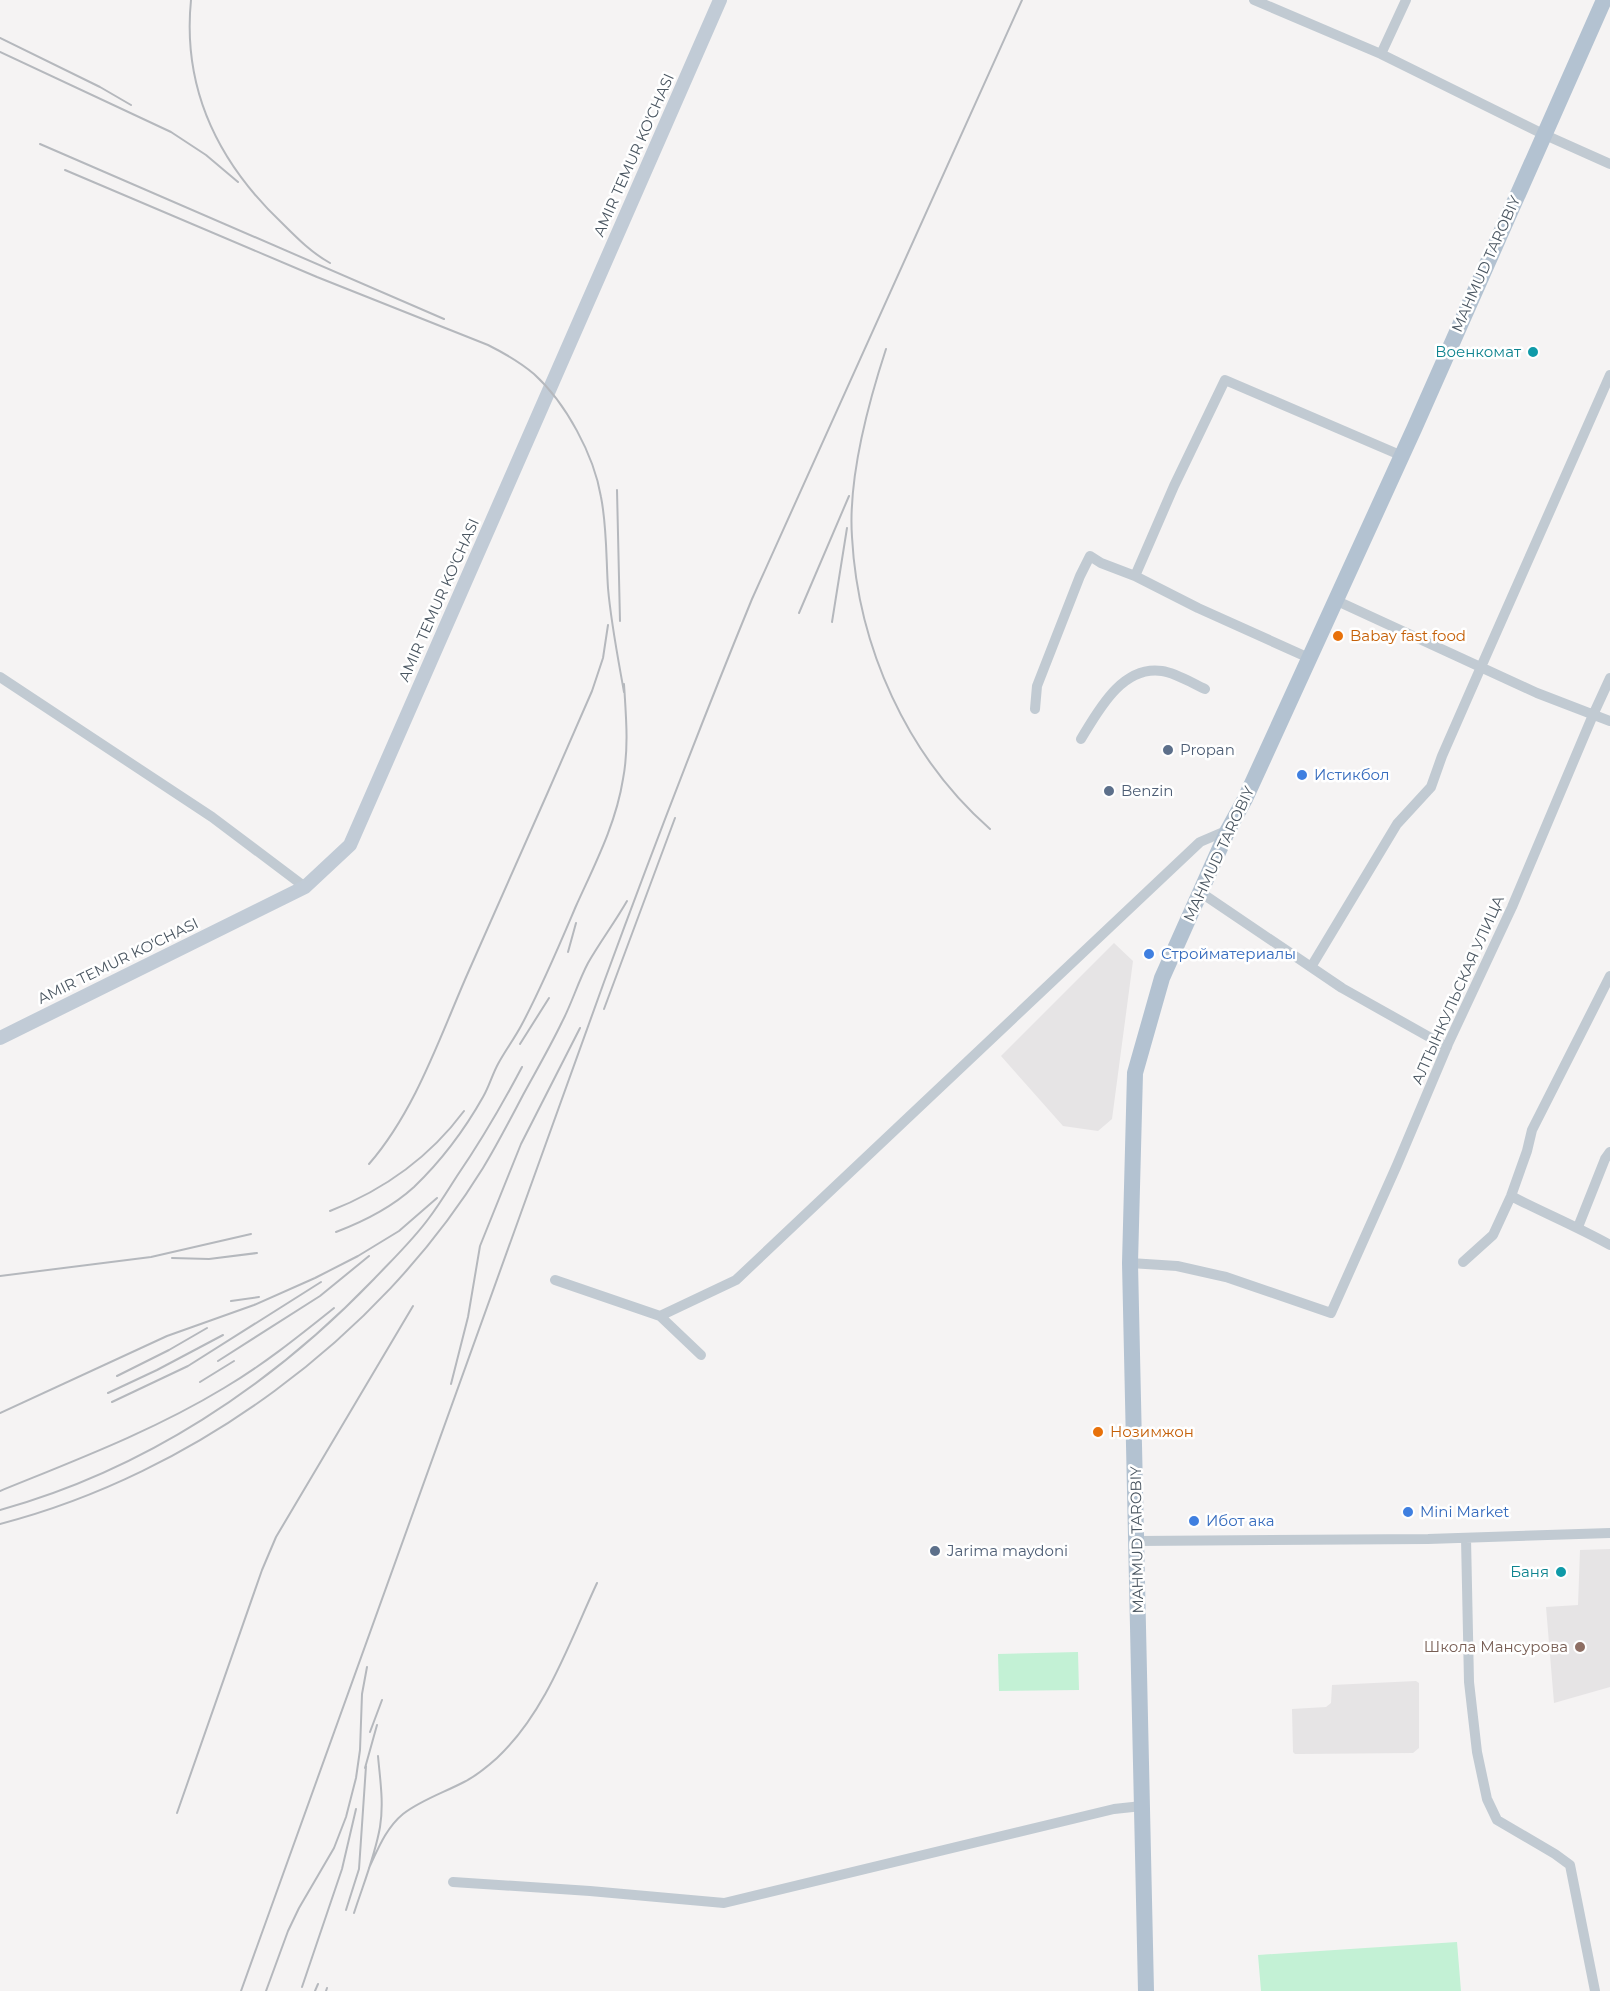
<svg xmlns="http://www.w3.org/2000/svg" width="1610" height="1991" viewBox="0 0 1610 1991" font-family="Montserrat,sans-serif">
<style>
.education{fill:#e6e4e5}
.green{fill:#c3f1d5}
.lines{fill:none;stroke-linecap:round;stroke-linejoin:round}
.street{stroke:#c1cad2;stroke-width:10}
.secondary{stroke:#c1cbd6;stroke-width:14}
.primary{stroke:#b3c2d1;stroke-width:16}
.rail{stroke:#b5b8bd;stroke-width:2}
.culture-dot{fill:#0f9aa8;stroke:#fff;stroke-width:2}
.food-dot{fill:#e8710a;stroke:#fff;stroke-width:2}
.service-dot{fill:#5c6f8a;stroke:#fff;stroke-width:2}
.shop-dot{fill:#3f7fe0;stroke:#fff;stroke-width:2}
.education-dot{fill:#8d6e63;stroke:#fff;stroke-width:2}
.labels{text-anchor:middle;stroke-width:5;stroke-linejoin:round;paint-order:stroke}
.street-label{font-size:15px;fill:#4a5661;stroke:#fff}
.culture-label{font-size:15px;fill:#0d838f;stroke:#fff;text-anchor:end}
.food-label{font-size:15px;fill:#c56008;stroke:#fff;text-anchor:start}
.service-label{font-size:15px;fill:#4e5e75;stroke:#fff;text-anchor:start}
.shop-label{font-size:15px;fill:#366cbe;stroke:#fff;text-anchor:start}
.education-label{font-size:15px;fill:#785e54;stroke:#fff;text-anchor:end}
</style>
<rect width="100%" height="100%" fill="#f5f3f3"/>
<path class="education" d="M1114 943 1133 961 1112 1119 1098 1131 1063 1126 1001 1056Z
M1610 1549V1687L1554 1703 1546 1607 1578 1605 1580 1550Z
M1416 1681 1419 1683V1748L1413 1753 1301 1754H1295L1293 1752 1292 1709 1326 1707 1331 1703 1332 1685Z"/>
<path class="green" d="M1078 1652 1079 1690 999 1691 998 1654Z
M1457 1942 1461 1991H1261L1258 1955Z"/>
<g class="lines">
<path class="street" d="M1254 0 1381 54 1543 134 1610 164
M1381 54 1406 0
M1135 576 1174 486 1225 380 1400 455
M1335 600 1537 693 1610 721
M0 677 212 817 305 887
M1035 709 1037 686 1080 576 1090 556 1101 563 1135 576 1198 608 1309 658
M1081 739C1098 711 1122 665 1162 671 1176 673 1192 683 1205 689
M1200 892 1342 988 1447 1047
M1311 967 1397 824 1431 787 1442 756 1481 667 1610 375
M1511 1196C1544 1213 1578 1227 1610 1245
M1578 1227 1605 1159 1610 1152
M1463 1262 1493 1235 1511 1196 1527 1151 1532 1130 1610 976
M1130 1263 1177 1266 1226 1277 1331 1313 1397 1165 1448 1044 1512 907 1593 715 1610 678
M555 1280 660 1316 736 1280 1200 842 1228 830
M660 1316 701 1355
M1466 1538 1469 1682 1477 1752 1487 1799 1497 1820 1555 1854 1570 1865 1595 1991
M1137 1541 1428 1539 1610 1533
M453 1882 590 1891 724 1903 1114 1809 1142 1806"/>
<path class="secondary" d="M0 1038 305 887 350 845 720 0"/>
<path class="primary" d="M1146 1991 1130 1263 1135 1073 1162 978 1228 830 1245 799 1414 429 1604 0"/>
<path class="rail" d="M191 0C182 90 219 164 284 225 298 239 312 253 330 263
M0 38 100 87 131 105
M0 52 171 132 206 155 238 182
M40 144 444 319
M65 170 317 277 488 345C504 353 520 362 534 374 566 403 594 455 601 497 607 527 606 558 608 588 611 623 618 658 624 692
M886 349C868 404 848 479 852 537 858 647 907 756 990 829
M617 490 620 621
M799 613 849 496
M832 622 847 528
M568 952 576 923
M604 1009 675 818
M520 1044 549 998
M369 1164C415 1111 439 1039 467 975 509 880 551 786 592 691L603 658 608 625
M330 1211C384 1190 429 1158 464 1111
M336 1232C365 1221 391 1208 414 1187 440 1162 465 1129 483 1097 489 1087 492 1075 498 1064 505 1051 514 1039 521 1026 542 987 559 946 576 906 594 866 616 824 623 779 629 748 626 716 624 684
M172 1258 209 1259 257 1253
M0 1276 151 1257 251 1234
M231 1301 259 1297
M218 1361 320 1296 369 1256
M117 1376 169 1350 207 1328
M200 1382 234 1361
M451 1384 468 1317 480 1246 521 1144 580 1028
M108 1393 157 1370 223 1335
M112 1402 188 1366 321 1282
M0 1413 167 1336 254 1305 315 1278 358 1256 399 1231 437 1198
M0 1491C76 1460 153 1431 224 1388 263 1365 299 1336 334 1308
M0 1510C144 1470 271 1386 374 1279 393 1259 413 1240 429 1218 439 1205 448 1190 457 1176 481 1141 502 1105 522 1067
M0 1524C193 1474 378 1338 483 1168 497 1145 510 1120 523 1095 536 1071 550 1047 562 1022 572 1003 578 982 588 963 600 942 615 922 627 901
M370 1732 382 1700
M365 1768 377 1725
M177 1813 262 1570 276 1537 413 1306
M369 1868C378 1849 386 1828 403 1814 421 1800 443 1793 464 1782 476 1776 487 1767 497 1758 546 1712 569 1643 597 1583
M346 1910 359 1869 366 1766
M354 1913C363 1885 375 1856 380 1827 384 1803 380 1779 378 1756
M302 1987 342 1869 356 1809
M241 1991 604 982C651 854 700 726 752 599L1022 0
M266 1991 288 1931 299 1908 334 1848 346 1817 356 1778 360 1750 362 1694 367 1667
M315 1991 318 1984
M326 1991 327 1988"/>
</g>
<g class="culture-dot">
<circle cx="1533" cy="352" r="6"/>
<circle cx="1561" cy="1572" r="6"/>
</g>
<g class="food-dot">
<circle cx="1338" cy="636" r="6"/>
<circle cx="1098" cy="1432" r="6"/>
</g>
<g class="service-dot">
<circle cx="1168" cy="750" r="6"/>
<circle cx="1109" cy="791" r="6"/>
<circle cx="935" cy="1551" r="6"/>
</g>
<g class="shop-dot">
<circle cx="1302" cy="775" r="6"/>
<circle cx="1149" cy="954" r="6"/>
<circle cx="1408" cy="1512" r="6"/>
<circle cx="1194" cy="1521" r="6"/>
</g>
<circle class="education-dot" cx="1580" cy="1647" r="6"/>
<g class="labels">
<g class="street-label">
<text transform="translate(634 155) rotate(-66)" y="5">AMIR TEMUR KO'CHASI</text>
<text transform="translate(1486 264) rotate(-66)" y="5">MAHMUD TAROBIY</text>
<text transform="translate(439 600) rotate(-66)" y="5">AMIR TEMUR KO'CHASI</text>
<text transform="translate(1219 854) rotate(-65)" y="5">MAHMUD TAROBIY</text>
<text transform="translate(118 961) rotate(-26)" y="5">AMIR TEMUR KO'CHASI</text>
<text transform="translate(1458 990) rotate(-66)" y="5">АЛТЫНКУЛЬСКАЯ УЛИЦА</text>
<text transform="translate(1137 1540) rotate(-91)" y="5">MAHMUD TAROBIY</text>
</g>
<g class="culture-label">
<text x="1521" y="357">Военкомат</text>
<text x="1549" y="1577">Баня</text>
</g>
<g class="food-label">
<text x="1350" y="641">Babay fast food</text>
<text x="1110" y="1437">Нозимжон</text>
</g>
<g class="service-label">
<text x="1180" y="755">Propan</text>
<text x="1121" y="796">Benzin</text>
<text x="947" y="1556">Jarima maydoni</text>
</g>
<g class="shop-label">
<text x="1314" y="780">Истикбол</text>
<text x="1161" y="959">Стройматериалы</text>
<text x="1420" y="1517">Mini Market</text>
<text x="1206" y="1526">Ибот ака</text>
</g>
<g class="education-label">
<text x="1568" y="1652">Школа Мансурова</text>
</g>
</g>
</svg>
